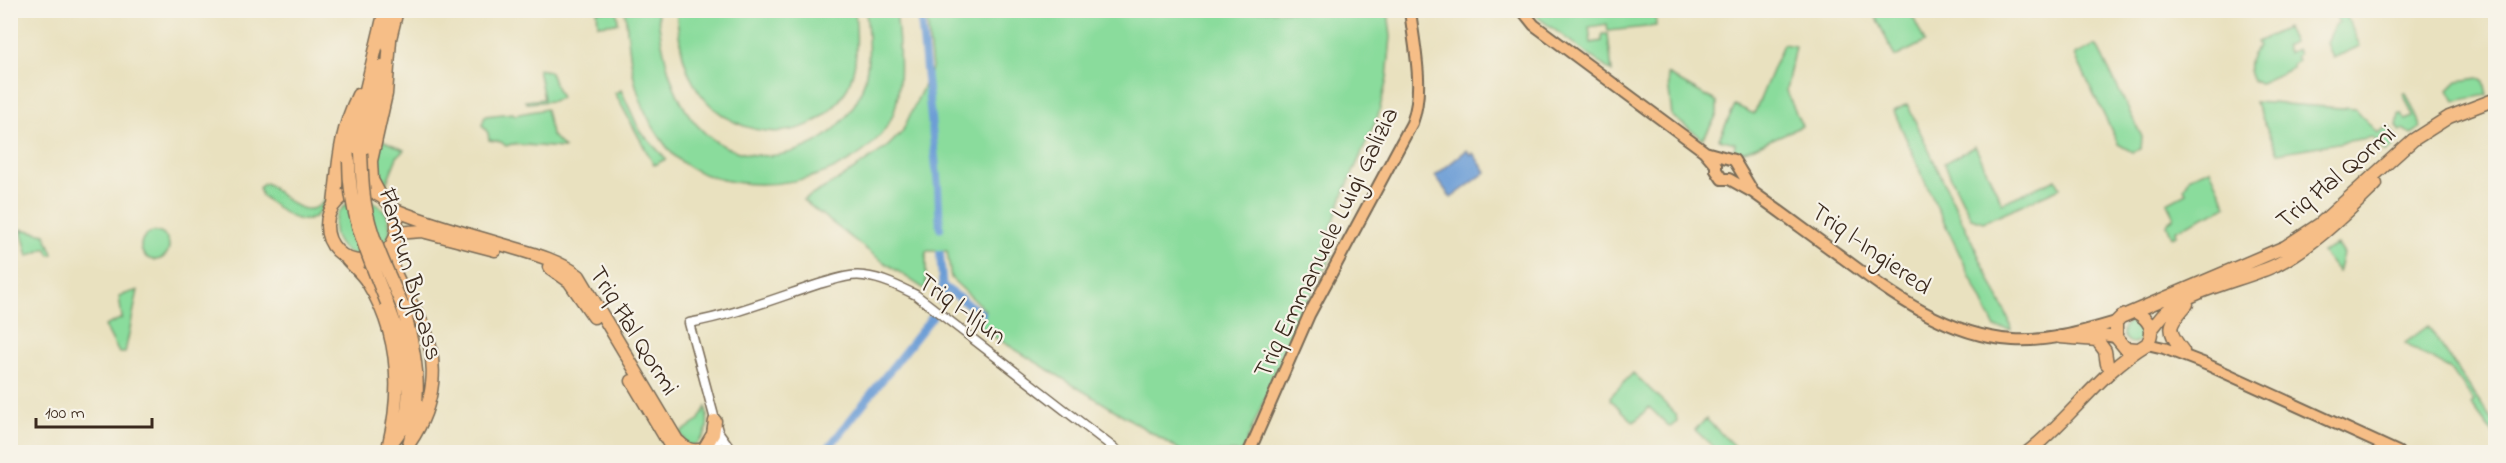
<svg xmlns="http://www.w3.org/2000/svg" width="2506" height="463" viewBox="0 0 2506 463" font-family="'Indie Flower',sans-serif">
<style>
.green{fill:#8adc9c;stroke:#62835d;stroke-width:1.5}
.water{fill:#6a9cd5;stroke:#52637a;stroke-width:1.5}
.lines{fill:none;stroke-linecap:round;stroke-linejoin:round}
.canal{stroke:#6a9cd5;stroke-width:8}
.minor-casing{stroke:#786a56;stroke-width:11}
.major-casing{stroke:#786a56;stroke-width:14}
.highway-casing{stroke:#786a56;stroke-width:15}
.minor{stroke:#fff;stroke-width:8}
.major{stroke:#f6be87;stroke-width:10}
.highway{stroke:#f6be87;stroke-width:12}
.highway-bridge-casing{stroke:#786a56;stroke-width:15;stroke-linecap:butt}
.highway-bridge{stroke:#f6be87;stroke-width:12}
.labels{text-anchor:middle;stroke-width:4.5;stroke-linejoin:round;paint-order:stroke}
.street-label{font-size:26px;fill:#3b2a1e;stroke:#f7f3e8}
</style>
<rect width="100%" height="100%" fill="#f7f3e8"/>
<filter id="ink" filterUnits="userSpaceOnUse"><feTurbulence type="fractalNoise" baseFrequency=".0167" numOctaves="2"/><feDisplacementMap in="SourceGraphic" scale="12" xChannelSelector="R" yChannelSelector="G"/><feConvolveMatrix kernelMatrix="1 2 1 2 8 2 1 2 1" color-interpolation-filters="sRGB"/></filter>
<filter id="wash" filterUnits="userSpaceOnUse"><feTurbulence type="fractalNoise" baseFrequency=".008" numOctaves="4" result="noise"/><feDisplacementMap in="SourceGraphic" scale="24" xChannelSelector="R" yChannelSelector="G"/><feGaussianBlur stdDeviation="1.35" result="paint"/><feColorMatrix in="noise" values="0 0 0 0 0 0 0 0 0 0 0 0 0 0 0 0 0 1.4 0 .05"/><feComposite in="paint" operator="in"/></filter>
<g filter="url(#wash)">
<rect width="100%" height="100%" fill="#e9e1bf"/>
<path class="green" d="M597 11H617L618 23 598 25Z
M625 11H657C662 49 670 95 697 125 742 177 827 159 857 100 872 72 869 40 866 11H896C899 37 904 95 891 119 857 185 738 204 680 161 672 155 665 145 659 136 632 98 630 56 625 11Z
M676 11H855C857 36 859 69 845 92 809 152 724 140 693 82 681 60 679 35 676 11Z
M926 11H1388L1391 37 1387 79 1378 116 1343 195 1324 249 1333 254 1303 309 1242 452H1183L975 325 985 310 951 278 947 251H926V290L875 256 803 200 838 180 887 147 902 132 932 68Z
M1532 11H1655L1656 26 1608 31 1607 24 1589 27 1591 43 1602 41V34H1608L1612 72 1540 19Z
M1873 11H1910L1925 42 1895 57Z
M2333 11H2344L2360 46 2333 58 2327 43 2334 26 2339 23Z
M2286 28 2293 42 2285 46 2288 53 2297 49 2299 54 2296 56 2298 60 2293 64V68L2260 83 2253 81C2246 67 2247 58 2259 46L2257 42Z
M1783 44 1795 46 1786 91 1802 126 1745 151H1734L1735 143 1719 139 1735 105 1754 114Z
M2093 46H2097L2142 137 2141 149 2132 152 2118 144 2075 55Z
M538 69 549 71 561 98 552 101 527 103 525 101 544 99Z
M1667 74 1717 102V115L1703 139 1672 116Z
M2478 78 2484 81 2487 95 2455 101 2449 90 2458 81Z
M621 90 640 131 666 159 654 165 615 93Z
M2403 93H2406L2421 127 2411 135 2404 130 2401 132 2397 126 2399 114H2402L2406 120 2413 117Z
M2255 102 2356 109 2377 133 2389 126 2396 137 2392 148 2385 152 2373 137 2278 153Z
M1907 104 2009 320 2011 330 1995 328 1926 184 1894 111Z
M546 109 551 134 564 148 512 144 506 146 501 142 489 140 488 133 482 125 485 116 513 113 514 115Z
M380 139 404 150 397 157 384 189C377 174 377 155 380 139Z
M1975 146 2002 203 2056 179 2060 188 1983 222 1971 218 1944 163Z
M2210 169 2227 206 2176 230V235L2172 237 2167 225 2169 221 2174 217 2167 203 2186 193 2184 189 2190 177Z
M263 184H268C281 195 305 221 322 203 325 200 327 194 328 191 316 242 286 215 261 195L259 188Z
M334 228a28 28 0 1 1 56 0a28 28 0 1 1-56 0Z
M21 229 45 234 53 254 50 255 46 248 28 256Z
M141 246a14 14 0 1 1 28 0a14 14 0 1 1-28 0Z
M2337 245 2343 254 2338 272 2322 252Z
M138 290 125 353H119L105 326 122 318 119 296Z
M2123 332a11 11 0 1 1 22 0a11 11 0 1 1-22 0Z
M2428 326 2492 420 2495 421V436L2471 404 2474 401C2469 394 2455 374 2451 370 2436 359 2419 354 2405 343Z
M1633 373 1676 414 1677 422 1670 427 1649 407 1634 422 1611 400 1610 397Z
M706 407C709 423 709 435 695 445H687L680 433 698 421Z
M1706 419 1735 447 1729 452H1719L1695 430Z"/>
<path class="water" d="M1467 150 1470 155 1473 153 1486 172 1451 198 1435 176Z"/>
<g class="lines">
<path class="canal" d="M920 10 938 187 940 228
M940 254 943 290 941 300
M943 286 982 314
M825 452 933 316"/>
</g>
</g>
<g filter="url(#ink)">
<g class="lines">
<defs>
<path id="minor" d="M717 452 718 435
M733 452 718 431 689 323C734 315 776 298 819 284 834 280 848 274 864 276 882 278 900 287 916 295L1119 452"/>
<path id="major" d="M1522 10 1534 25 1704 151 1716 165
M1705 152 1734 160 1752 190
M1716 165V170L1722 179H1729L1754 193C1782 213 1810 234 1839 255 1890 293 1946 336 2013 340 2049 342 2082 332 2116 322
M2087 333 2116 337
M2147 344 2164 348 2208 365 2398 452
M1249 452 1309 315 1412 123C1425 88 1414 47 1410 10"/>
<path id="highway" d="M388 47 397 10
M361 153 382 67
M349 161 385 10
M327 226a35 35 0 1 1 70 0a35 35 0 1 1-70 0Z
M380 195 372 180 371 161 386 94 390 40
M334 204C339 162 339 135 358 95
M393 209C430 225 469 234 507 246 531 253 559 260 579 276L684 452
M396 233 422 231 495 250
M391 246C391 252 391 259 392 264 396 281 412 303 420 319 441 360 435 405 410 442
M347 259C353 266 363 274 368 283 399 333 402 389 389 444
M549 267 569 281 594 317
M402 305C418 359 423 397 407 452
M2151 330C2156 324 2161 317 2166 312 2189 290 2246 279 2276 265 2315 245 2345 214 2376 184
M2060 337 2097 340 2105 351 2107 364
M2138 349 2125 348 2116 337V322L2121 317 2285 247 2320 224 2413 140 2449 117 2496 99
M2183 351C2165 328 2169 325 2187 304
M632 381 674 452
M679 442C687 450 693 452 704 449L713 434 715 421
M385 452C391 442 402 432 405 421 415 379 402 342 387 303
M2028 452C2070 419 2100 372 2147 344 2156 330 2149 320 2136 312"/>
</defs>
<use href="#minor" class="minor-casing"/>
<use href="#major" class="major-casing"/>
<use href="#highway" class="highway-casing"/>
<use href="#minor" class="minor"/>
<use href="#major" class="major"/>
<use href="#highway" class="highway"/>
<defs>
<path id="highway-bridge" d="M361 153C362 170 362 187 365 204 371 239 388 272 402 305
M349 161C349 216 367 253 387 303"/>
</defs>
<use href="#highway-bridge" class="highway-bridge-casing"/>
<use href="#highway-bridge" class="highway-bridge"/>
</g>
</g>
<g class="labels">
<g class="street-label">
<text transform="translate(2335 176) rotate(-40)" y="9">Triq Ħal Qormi</text>
<text transform="translate(1325 242) rotate(-64)" y="9">Triq Emmanuele Luigi Galizia</text>
<text transform="translate(1872 248) rotate(35)" y="9">Triq l-Ingiered</text>
<text transform="translate(412 274) rotate(74)" y="9">Ħamrun Bypass</text>
<text transform="translate(963 308) rotate(36)" y="9">Triq l-Iljun</text>
<text transform="translate(635 330) rotate(58)" y="9">Triq Ħal Qormi</text>
</g>
</g>
<rect width="2506" height="463" fill="none" stroke="#f7f3e8" stroke-width="36"/>
<path d="M36 418v9h116v-9" fill="none" stroke="#3b2a1e" stroke-width="3"/>
<text x="45" y="418" font-size="18" fill="#3b2a1e" stroke="#f7f3e8" stroke-width="4.5" paint-order="stroke">100 m</text>
</svg>
